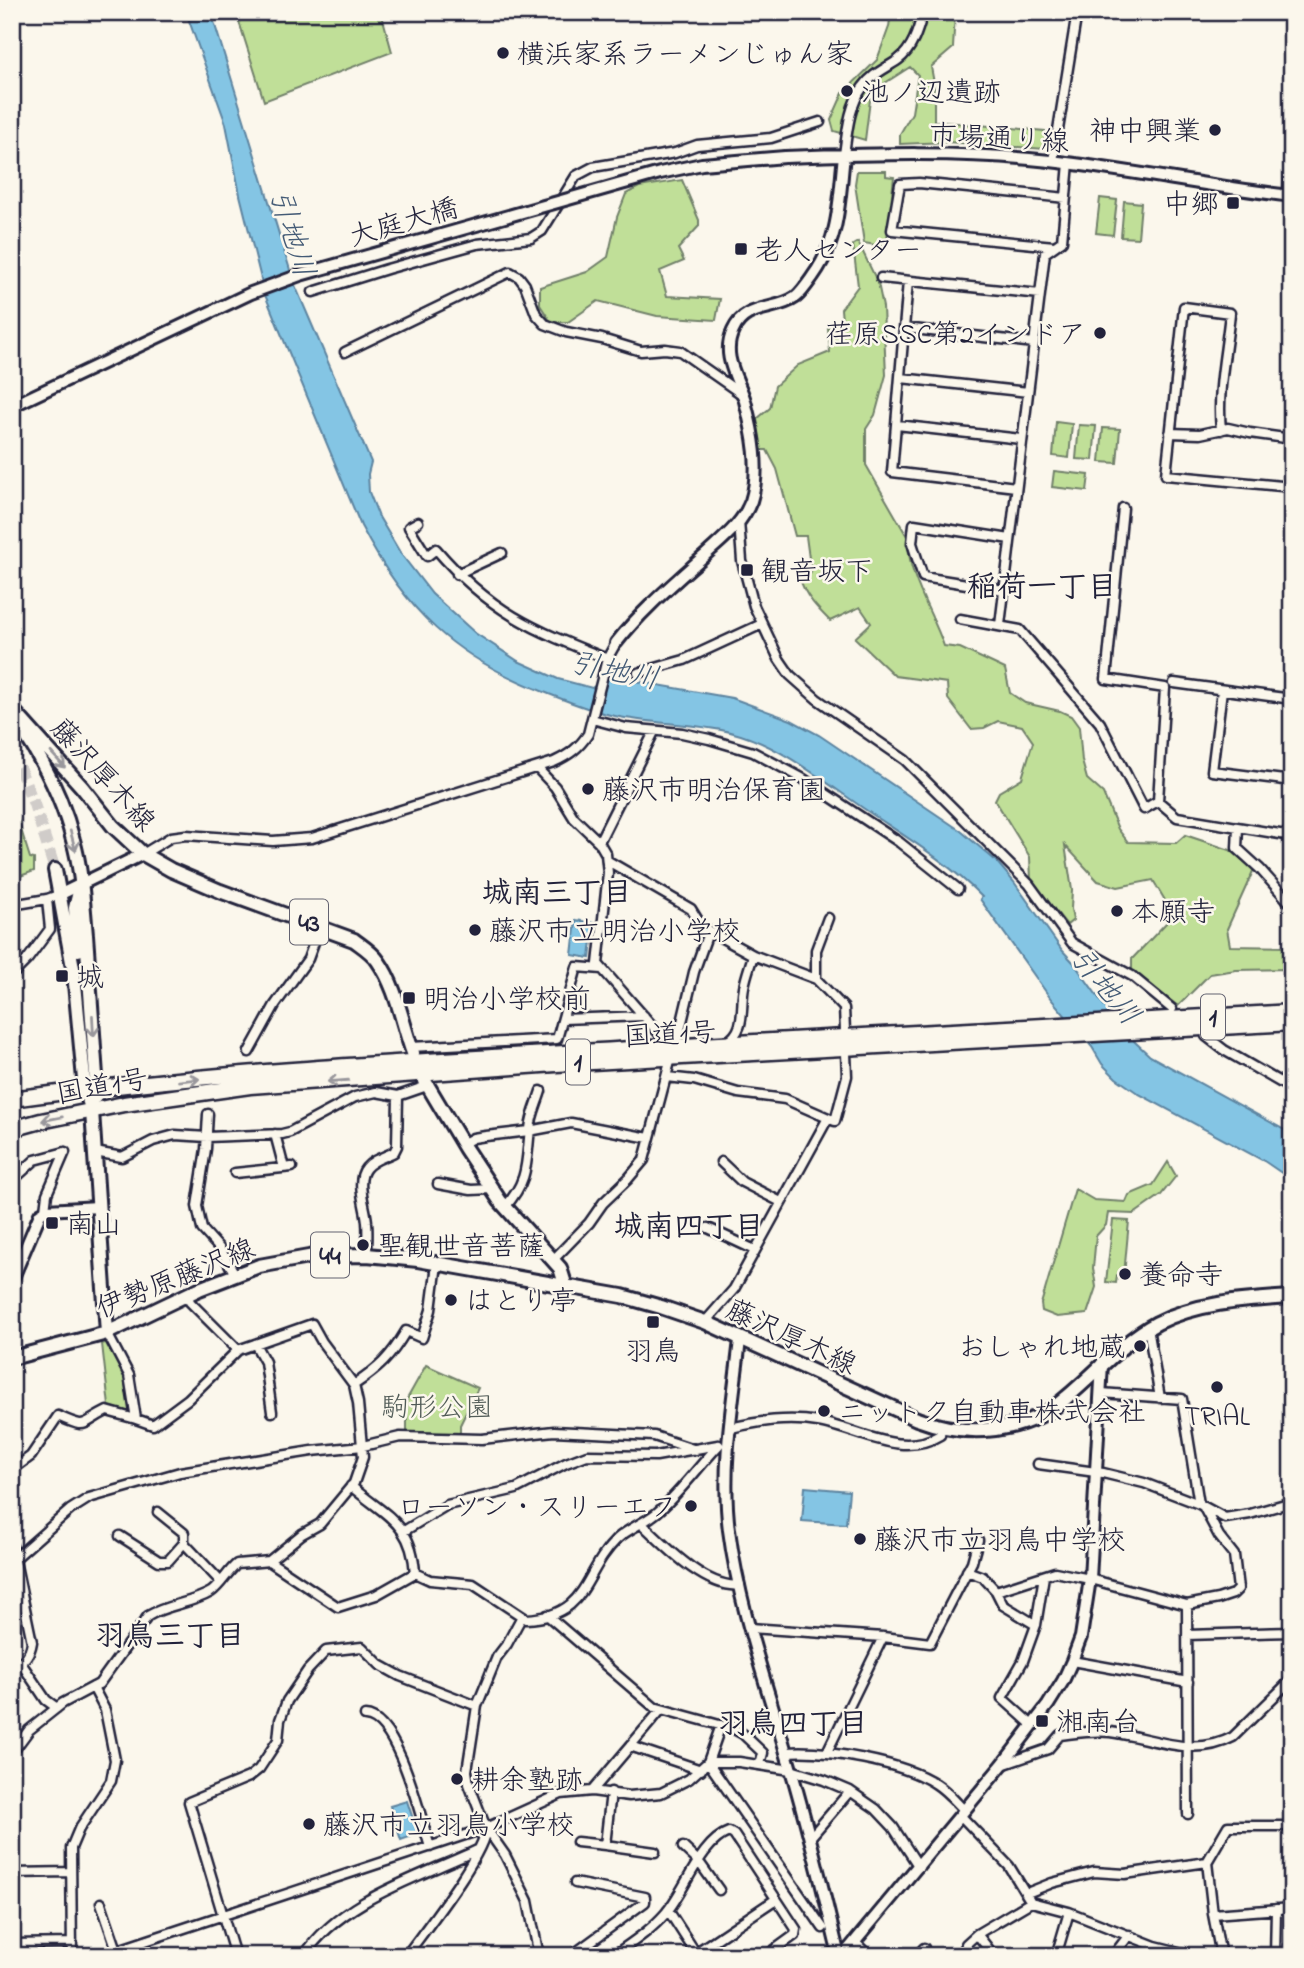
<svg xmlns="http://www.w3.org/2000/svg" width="1304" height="1968" viewBox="0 0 1304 1968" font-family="'Indie Flower','Klee One',sans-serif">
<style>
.green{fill:#c0df98;stroke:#71806a;stroke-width:2}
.water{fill:#84c5e4;stroke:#5d84a0;stroke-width:2}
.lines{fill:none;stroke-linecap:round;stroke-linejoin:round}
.primary-tunnel{stroke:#d0ccc9;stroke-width:12;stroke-dasharray:12 6;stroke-linecap:butt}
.minor-casing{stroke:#22223b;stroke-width:13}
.tertiary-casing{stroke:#22223b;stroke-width:16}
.primary-casing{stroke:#22223b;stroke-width:18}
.trunk-casing{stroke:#22223b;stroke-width:19}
.minor{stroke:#fbf7ec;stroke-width:8}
.tertiary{stroke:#fbf7ec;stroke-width:10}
.primary{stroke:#fbf7ec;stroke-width:12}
.trunk{stroke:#fbf7ec;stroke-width:14}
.tertiary-bridge-casing{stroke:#22223b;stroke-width:16;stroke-linecap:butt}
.tertiary-bridge{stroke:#fbf7ec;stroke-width:10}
.oneway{stroke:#99979c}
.poi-dot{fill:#22223b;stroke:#fbf7ec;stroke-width:2.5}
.labels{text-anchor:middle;stroke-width:5;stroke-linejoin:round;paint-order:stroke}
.shield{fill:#fbf7ec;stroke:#636270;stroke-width:2}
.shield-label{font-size:26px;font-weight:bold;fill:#22223b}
.poi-label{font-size:28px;fill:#22223b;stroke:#fbf7ec;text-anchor:start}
.street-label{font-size:28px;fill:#22223b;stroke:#fbf7ec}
.park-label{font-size:28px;fill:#515b57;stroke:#fbf7ec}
.water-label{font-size:30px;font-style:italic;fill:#445b76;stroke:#fbf7ec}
.neighbourhood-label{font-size:30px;font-weight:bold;fill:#22223b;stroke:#fbf7ec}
</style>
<rect width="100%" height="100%" fill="#fbf7ec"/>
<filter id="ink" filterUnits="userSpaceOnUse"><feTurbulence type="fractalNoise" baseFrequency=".0143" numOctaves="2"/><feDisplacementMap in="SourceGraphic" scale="14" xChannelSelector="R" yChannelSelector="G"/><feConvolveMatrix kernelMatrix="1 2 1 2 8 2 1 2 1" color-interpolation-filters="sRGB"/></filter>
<g filter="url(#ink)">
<path class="green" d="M236 12H381L392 52 264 101Z
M891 12H955L953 48 931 67 934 83V121L1045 131V149L947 142 900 144V134L912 113 918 75 910 67 871 92 865 140 834 131 831 120 843 93 877 60 889 27Z
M857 171H886V176L894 177 886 247 864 243 855 184Z
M682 180 699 220V226L678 249 684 261 660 271 667 296 720 299 716 320 657 316 598 301 568 322H551L540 305V287L587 272 608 257 617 217 626 194 639 187Z
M1100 198 1117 200 1113 235 1096 233Z
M1124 201 1141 203 1138 238 1121 237Z
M858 242 878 283 883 307 886 375 875 415 866 429V465L908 538C907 576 932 611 944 646L960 648 1005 669 1010 693 1025 703 1060 711 1071 716 1079 727 1082 761 1087 779 1103 793 1118 829 1128 842 1176 843 1185 835 1230 850 1254 869 1227 929 1230 946 1292 947V969L1236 970 1210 974 1178 1006 1132 971V959L1167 922 1169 907 1153 880 1118 887 1098 881 1065 845 1072 890 1071 909 1073 920 1067 925 1031 880 1030 857 995 800 999 792 1022 778 1033 742 1022 726 998 721 984 728 971 729 948 699 947 683 895 676 855 638 871 623 860 607 830 621C818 609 804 595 800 578L811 573 806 536H795L777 469 767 450H761L757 419 770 408 775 386 798 365 830 352 828 328 842 321 841 309 858 286 853 245Z
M1056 422 1072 424 1069 458 1053 456Z
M1079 425 1096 426 1093 460 1076 459Z
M1103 428 1120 429 1117 463 1100 462Z
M1054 471 1089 475 1087 491 1052 487Z
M12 801 30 858 34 859V871L12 879Z
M1168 1162 1176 1176 1161 1195 1134 1214 1108 1213 1106 1225 1096 1236 1093 1268 1096 1287 1087 1314 1057 1317 1042 1311 1041 1304 1075 1189 1094 1200 1126 1202 1129 1195 1153 1185Z
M1113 1220 1129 1221 1124 1275H1117L1116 1283 1106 1282Z
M108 1342 126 1376 132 1414 109 1406 102 1344Z
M426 1365 478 1388 460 1425V1435L407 1434V1399Z"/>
<path class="water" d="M180 12H211L294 283 371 462 368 474 369 492 379 517 401 554 432 594 475 633 518 661 558 679 592 688 607 676 732 698 791 720 819 735 961 831 996 861 1014 882 1062 950 1073 962 1121 1029 1150 1056 1292 1134V1180L1264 1161 1139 1094 1116 1078 1102 1064 1092 1047 1051 999 980 899 982 897C947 861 904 836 863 808 822 780 779 744 730 732 692 723 652 724 615 716 591 711 567 701 544 692 454 657 406 612 361 526L265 295 240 195 226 124 187 15Z
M576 920 594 923 590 958 572 955Z
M805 1487 849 1491 846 1524 802 1521Z
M407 1801 418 1834 401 1840 390 1806Z"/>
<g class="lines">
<path class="primary-tunnel" d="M12 750 34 804 55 870"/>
<defs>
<path id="minor" d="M844 155C847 133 849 105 863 87 872 74 885 69 898 60 913 49 918 30 923 12
M1053 161 1077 12
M1288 196 1292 159
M1054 246 892 230 900 184 919 183 1066 198
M881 278 1040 294
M908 281 892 472 1016 487
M313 292 387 269 477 244 531 238 542 231 576 176 593 167 675 153 697 145 771 138 820 122
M905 328 1034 343
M345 352 510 272 519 277 525 285 536 314 545 324 566 332 602 339 641 351 665 349 680 351 743 395
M901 378 1028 392
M897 425 1021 439
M1221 430C1217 389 1226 354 1230 313L1184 307 1166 475 1292 487
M1170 433 1200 434 1228 428 1250 433 1292 439
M1123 508 1106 679 1165 688 1158 801
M739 521 742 561 754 606 779 659 790 675 817 699 905 760 1029 884 1072 943 1132 976 1172 1009
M418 522 409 527 427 556 436 549C490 612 532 629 607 659
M457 574 502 553
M1004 590 923 577 912 543 914 524 1010 539
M960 619 1020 630 1100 723 1144 809 1158 801 1177 817 1292 836
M1000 625 1045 253 1062 241 1069 163
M638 673 684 660 762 624
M1174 683 1292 699
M1222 690 1212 771 1292 781
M592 719 626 728 682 733 709 739 753 752 802 778 899 842 958 889
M537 768 555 787 574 818 599 842 606 854 608 873 598 964 671 1047
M1238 828 1237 848 1260 869 1292 905
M1289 836 1292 805
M599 842 654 732
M143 854 171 837 186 835 273 841 312 838 554 762C569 755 579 748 588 734L607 659 616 643
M608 861 691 909 702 927 753 955 816 979 844 1008 847 1076 835 1121 785 1099 738 1093 694 1080 667 1077
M12 905 47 899 61 894
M12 975 27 960 50 929 47 899
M816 979V950L828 918
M563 1019 644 1016
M1206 1036 1224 1050 1292 1089
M726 1042C747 1031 740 1007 744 987 746 976 750 966 753 955
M411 1047 557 1039 577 967 602 969
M676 1047 694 972 709 930
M249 1052 275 1005 308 959 320 926
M208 1114 206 1149 197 1206 202 1229 220 1249 235 1274
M275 1134 284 1168
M462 1144 473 1138 486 1136 529 1131 571 1123 649 1138
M95 1152 122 1157 153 1141 175 1135 207 1137 282 1134 290 1132 355 1097 376 1092 398 1096 427 1086
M721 1162 742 1182 781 1202
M235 1173 292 1167
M12 1181 35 1160 65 1152
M438 1184 471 1190 492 1189
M505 1207C529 1180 526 1163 530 1129 531 1116 537 1104 541 1091
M45 1210 47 1194 65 1152
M708 1228 755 1250
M367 1255C367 1244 368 1233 367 1222 366 1207 355 1181 366 1168 373 1159 385 1157 394 1152L397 1146 398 1096
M552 1261 589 1223 603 1203 628 1179 644 1160 671 1058
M188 1295 190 1302 238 1350
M705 1322 734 1289 828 1118
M1148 1328 1160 1398
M255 1344 265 1362 272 1412
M354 1385C379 1368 390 1358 406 1331L422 1338 431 1310 437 1264
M1101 1393 1182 1399 1199 1504
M731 1428C759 1421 788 1417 818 1422 857 1428 901 1459 940 1435L941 1428
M1038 1464 1103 1473 1144 1483 1199 1504 1225 1518 1250 1514 1292 1502
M12 1470 31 1456 58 1416C89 1430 80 1424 107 1411L136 1419 129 1375 107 1333
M351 1486C385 1516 412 1522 415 1573
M158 1512 184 1533V1543L220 1581
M642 1524C664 1545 707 1590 740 1585
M404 1531 447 1505 516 1489 566 1463 587 1455 656 1456 718 1445
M120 1536 159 1561H168L184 1543
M12 1546 32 1642C30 1655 24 1662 12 1667
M12 1561 70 1510 89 1498 180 1472 312 1451 363 1446 400 1437 482 1439 554 1431 654 1436 696 1450
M269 1561 338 1607 376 1595 415 1573
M967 1571 983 1577 996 1591 1055 1572 1090 1579 1187 1605 1218 1599 1233 1594 1238 1589 1234 1555 1219 1536 1203 1506
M415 1573 430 1580 473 1584 526 1619C590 1616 582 1573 617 1539 630 1527 648 1522 661 1509 682 1490 699 1466 719 1445
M996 1591 1003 1605 1036 1625
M1187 1605 1188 1814
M547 1615 654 1707 734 1729 743 1734 763 1753 760 1764
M521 1618 507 1644 497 1657 477 1706 467 1771 469 1784 486 1828 505 1855 528 1901 539 1956
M750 1628 883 1637 930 1643 972 1562 978 1540
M1187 1635 1292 1632
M1072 1661 1188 1682
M21 1663 46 1700 57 1708
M365 1716C398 1717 421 1819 430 1847
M721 1725 708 1762 823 1928
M1032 1725 1002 1698 1023 1661 1036 1625 1044 1576
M630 1746 701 1770
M786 1752C826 1749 903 1762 936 1784 947 1791 955 1801 964 1810
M827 1752 883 1637
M12 1753 29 1730 63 1703 99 1684 148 1616C167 1604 191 1604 211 1592 221 1585 228 1571 237 1564L269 1561 302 1534 320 1524 354 1483 363 1457 358 1403 354 1385 322 1342 312 1324 238 1350 188 1399 153 1425 136 1419
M1002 1765 1048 1749 1060 1735C1077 1733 1093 1730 1110 1732 1152 1737 1192 1759 1233 1737L1292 1679
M592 1791 660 1711
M611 1792 605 1845 655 1852
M960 1815 1009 1866 1031 1902 1069 1912 1155 1946 1195 1956
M809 1839 850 1791
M577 1842 605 1845
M683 1847 699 1862 719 1890
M1207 1862 1213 1914 1221 1956
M12 1873 70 1872
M1027 1893 1052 1883 1094 1872 1125 1874 1207 1862 1228 1826H1292
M101 1903 119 1956
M668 1910 697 1955
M1213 1914 1292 1908
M977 1934 994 1956
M855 1942 869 1956
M12 1944 71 1943
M72 1956 71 1848 79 1829 111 1781 115 1760 105 1710 93 1687
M100 1956 486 1828 561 1794 592 1791 629 1796 661 1793 689 1779 708 1762H739L791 1770 824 1780 850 1791 876 1809 893 1827 919 1867
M235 1956 189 1802 249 1777 259 1769 278 1740 280 1720 287 1701 308 1670 326 1651 362 1647 380 1665 400 1676 477 1706
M304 1956C340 1900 420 1877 477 1850
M406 1956C424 1931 485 1854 486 1828
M571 1956 645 1902V1897L575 1883
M613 1956C631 1943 650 1931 665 1914 685 1892 700 1842 729 1832L734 1835 796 1929 795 1935 766 1956
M691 1956 776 1899
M917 1956 924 1948
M964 1956 966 1944 977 1934 1031 1902
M1056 1956 1069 1912
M1113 1956 1129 1935
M1275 1956 1276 1909"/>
<path id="tertiary" d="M785 157C873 154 963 151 1050 161 1131 170 1211 187 1292 196
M616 643C641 611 673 584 703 557 721 540 742 525 751 501 761 470 753 432 745 401 738 378 721 356 733 331 745 303 775 312 796 297 802 292 808 283 813 276 840 239 839 200 844 155
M61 894 143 854
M12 1280 40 1214 47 1210 98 1207
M740 1340C733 1402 721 1467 729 1530 739 1607 766 1682 787 1756 807 1822 823 1889 839 1956
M843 1956 1002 1765 1048 1705 1063 1681 1072 1661 1081 1637 1090 1579 1102 1363"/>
<path id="primary" d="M12 709 82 787 113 826 143 854 171 870 220 891 354 940C362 946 372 952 378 961 397 988 402 1023 413 1053
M22 729C45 764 63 800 73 840 82 871 83 903 86 935 90 987 93 1038 97 1089L95 1097
M55 870 74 973 85 1090 92 1111 107 1333
M78 950 75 908 79 892
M425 1081 465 1148 500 1201 560 1268 566 1287
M12 1358 107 1333 199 1289 259 1266 314 1256 367 1255 418 1260 622 1296 661 1307 705 1322 917 1419C967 1438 1026 1434 1067 1397 1097 1372 1122 1342 1157 1323 1198 1302 1247 1300 1292 1297"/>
<path id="trunk" d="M12 1099C229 1069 449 1060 667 1047 875 1035 1084 1024 1292 1012
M12 1129 41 1121 124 1104 250 1086 556 1064 1292 1023"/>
</defs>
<use href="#minor" class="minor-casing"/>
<use href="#tertiary" class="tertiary-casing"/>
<use href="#primary" class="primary-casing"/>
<use href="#trunk" class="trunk-casing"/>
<use href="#minor" class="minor"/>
<use href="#tertiary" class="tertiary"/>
<use href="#primary" class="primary"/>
<use href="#trunk" class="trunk"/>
<defs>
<path id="tertiary-bridge" d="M12 406 251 293 300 275 660 173 702 164 785 157"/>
</defs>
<use href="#tertiary-bridge" class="tertiary-bridge-casing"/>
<use href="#tertiary-bridge" class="tertiary-bridge"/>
</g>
<defs><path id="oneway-shaft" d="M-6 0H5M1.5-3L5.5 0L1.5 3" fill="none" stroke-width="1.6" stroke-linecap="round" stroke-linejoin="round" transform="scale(1.75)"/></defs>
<g class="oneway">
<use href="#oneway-shaft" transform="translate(58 760) rotate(48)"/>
<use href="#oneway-shaft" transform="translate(73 841) rotate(75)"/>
<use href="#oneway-shaft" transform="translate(93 1026) rotate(87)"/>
<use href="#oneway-shaft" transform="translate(189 1080) rotate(-6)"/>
<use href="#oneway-shaft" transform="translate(338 1081) rotate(176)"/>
<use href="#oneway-shaft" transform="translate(52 1119) rotate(169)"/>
</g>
</g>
<g class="poi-dot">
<circle cx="503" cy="53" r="7"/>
<circle cx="847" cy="91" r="7"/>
<circle cx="1215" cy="130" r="7"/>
<rect x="1226" y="196" width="14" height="14" rx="3.5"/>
<rect x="734" y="242" width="14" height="14" rx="3.5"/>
<circle cx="1100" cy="333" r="7"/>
<rect x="740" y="563" width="14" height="14" rx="3.5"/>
<circle cx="588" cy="789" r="7"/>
<circle cx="1117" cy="911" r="7"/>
<circle cx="475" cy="930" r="7"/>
<rect x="55" y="969" width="14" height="14" rx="3.5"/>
<rect x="402" y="991" width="14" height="14" rx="3.5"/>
<rect x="45" y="1216" width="14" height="14" rx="3.5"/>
<circle cx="363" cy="1245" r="7"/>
<circle cx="1125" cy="1274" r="7"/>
<circle cx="451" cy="1300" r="7"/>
<rect x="646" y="1315" width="14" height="14" rx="3.5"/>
<circle cx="1140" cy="1346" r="7"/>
<circle cx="1217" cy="1387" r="7"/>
<circle cx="824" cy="1411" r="7"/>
<circle cx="691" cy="1506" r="7"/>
<circle cx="860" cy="1539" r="7"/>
<rect x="1035" y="1714" width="14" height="14" rx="3.5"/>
<circle cx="457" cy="1779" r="7"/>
<circle cx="309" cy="1824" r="7"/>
</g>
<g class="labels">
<g class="shield">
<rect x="290" y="899.5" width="38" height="45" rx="5"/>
<rect x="1201" y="994.5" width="24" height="45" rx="5"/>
<rect x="566" y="1039.5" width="24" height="45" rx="5"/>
<rect x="311" y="1232.5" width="38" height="45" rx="5"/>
</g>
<g class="shield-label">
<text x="309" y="931">43</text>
<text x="1213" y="1026">1</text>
<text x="578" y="1071">1</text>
<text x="330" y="1264">44</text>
</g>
<g class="poi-label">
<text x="517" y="63">横浜家系ラーメンじゅん家</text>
<text x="861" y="101">池ノ辺遺跡</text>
<text x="1201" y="140" text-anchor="end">神中興業</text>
<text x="1219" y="213" text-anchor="end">中郷</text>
<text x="755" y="259">老人センター</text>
<text x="1086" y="343" text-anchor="end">荏原SSC第2インドア</text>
<text x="761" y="580">観音坂下</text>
<text x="602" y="799">藤沢市明治保育園</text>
<text x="1131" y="921">本願寺</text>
<text x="489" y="940">藤沢市立明治小学校</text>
<text x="76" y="986">城</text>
<text x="423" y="1008">明治小学校前</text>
<text x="66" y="1233">南山</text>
<text x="377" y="1255">聖観世音菩薩</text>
<text x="1139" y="1284">養命寺</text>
<text x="465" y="1310">はとり亭</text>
<text x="1126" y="1356" text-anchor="end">おしゃれ地蔵</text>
<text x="653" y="1360" text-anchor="middle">羽鳥</text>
<text x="838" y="1421">ニットク自動車株式会社</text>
<text x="1217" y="1425" text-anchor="middle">TRIAL</text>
<text x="677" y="1516" text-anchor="end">ローソン・スリーエフ</text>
<text x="874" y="1549">藤沢市立羽鳥中学校</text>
<text x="1056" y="1731">湘南台</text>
<text x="471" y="1789">耕余塾跡</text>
<text x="323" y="1834">藤沢市立羽鳥小学校</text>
</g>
<g class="street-label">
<text transform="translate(999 137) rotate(3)" y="10">市場通り線</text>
<text transform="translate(403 221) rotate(-16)" y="10">大庭大橋</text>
<text transform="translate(104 774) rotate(48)" y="10">藤沢厚木線</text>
<text transform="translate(670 1033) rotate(-3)" y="10">国道1号</text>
<text transform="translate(102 1085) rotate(-10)" y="10">国道1号</text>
<text transform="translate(175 1277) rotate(-22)" y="10">伊勢原藤沢線</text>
<text transform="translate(792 1336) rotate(25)" y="10">藤沢厚木線</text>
</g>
<g class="park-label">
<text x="437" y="1416">駒形公園</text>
</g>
<g class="water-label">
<text transform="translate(293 233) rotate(73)" y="10">引地川</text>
<text transform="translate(615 670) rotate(11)" y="10">引地川</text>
<text transform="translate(1106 986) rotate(50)" y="10">引地川</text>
</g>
<g class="neighbourhood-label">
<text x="1042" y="596">稲荷一丁目</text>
<text x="557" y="902">城南三丁目</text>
<text x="689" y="1236">城南四丁目</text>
<text x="170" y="1645">羽鳥三丁目</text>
<text x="793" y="1733">羽鳥四丁目</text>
</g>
</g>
<rect width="1304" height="1968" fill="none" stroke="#fbf7ec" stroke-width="42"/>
<rect x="21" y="21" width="1262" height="1926" fill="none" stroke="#22223b" stroke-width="2.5" filter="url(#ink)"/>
</svg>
